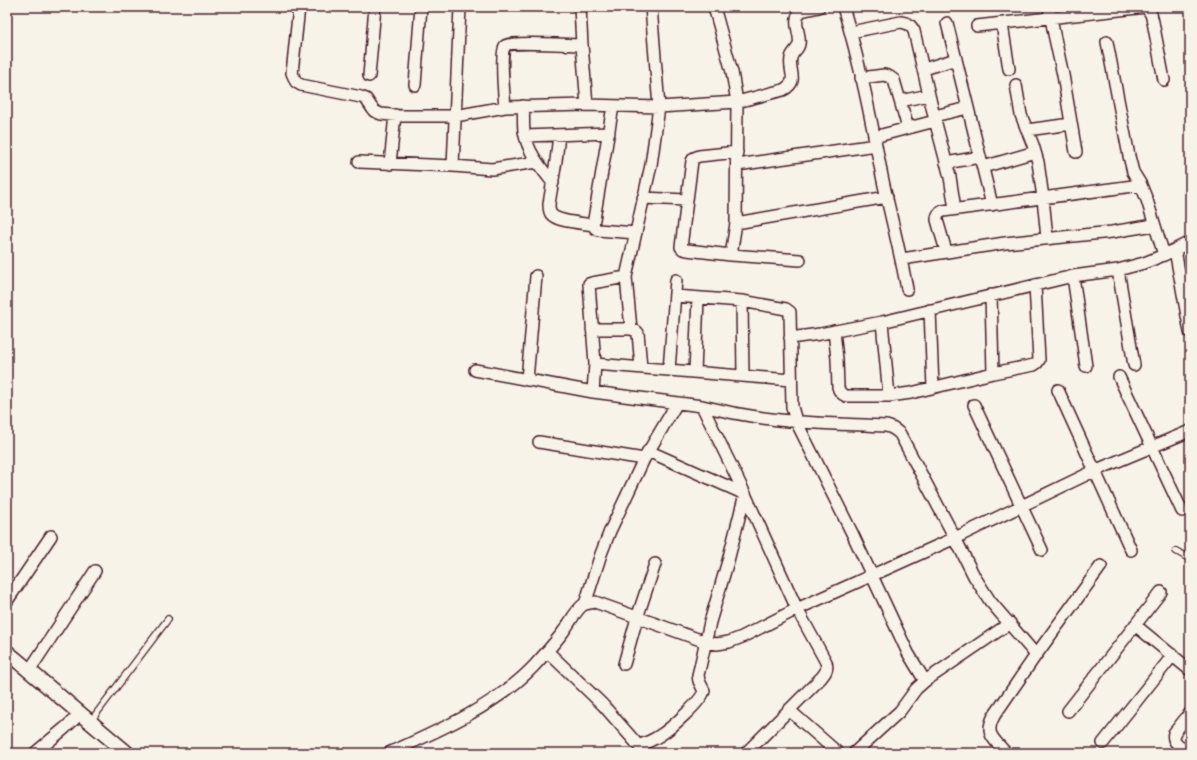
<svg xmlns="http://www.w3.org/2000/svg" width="1197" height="760" viewBox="0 0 1197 760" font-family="'Gochi Hand',sans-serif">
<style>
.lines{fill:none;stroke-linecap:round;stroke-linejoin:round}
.service-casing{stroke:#4a1f2b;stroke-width:8}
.minor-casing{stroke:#4a1f2b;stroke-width:14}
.tertiary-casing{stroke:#4a1f2b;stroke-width:17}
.service{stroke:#f7f3e8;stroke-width:5.5}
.minor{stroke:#f7f3e8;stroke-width:11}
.tertiary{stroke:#f7f3e8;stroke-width:14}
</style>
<rect width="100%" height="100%" fill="#f7f3e8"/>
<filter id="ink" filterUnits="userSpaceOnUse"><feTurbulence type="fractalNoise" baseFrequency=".025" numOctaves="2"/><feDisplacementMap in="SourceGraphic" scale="8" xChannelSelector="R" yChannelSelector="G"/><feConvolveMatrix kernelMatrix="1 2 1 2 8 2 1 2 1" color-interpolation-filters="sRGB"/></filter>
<g filter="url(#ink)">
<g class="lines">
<defs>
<path id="service" d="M1176 551 1190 559
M90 722 168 619"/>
<path id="minor" d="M299 7 292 73 296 82 301 85 361 97 366 99 374 111 381 114 402 116H455L505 107 587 105 659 107 737 102 783 90C800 81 788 72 791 58 792 52 798 50 799 44 801 36 795 27 797 19 797 17 799 13 801 11L819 7
M580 7 582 45 587 105
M714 7 732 72 737 102 736 223 887 197
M843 7C860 62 871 119 882 176 890 214 900 251 907 289
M1049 7 1054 34 1063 75 1076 152
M1146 7 1151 14 1153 22 1164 80
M947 23 992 205
M1002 24 1009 69
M977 26 1146 7
M851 32 901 22C908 23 911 25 914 31L934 116 950 177 955 209
M1107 42 1129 156 1133 172 1141 185 1147 200 1164 255
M924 69 956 59
M369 76 375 7
M861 78 884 75 890 77 894 80 896 87 908 128
M415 85 421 7
M1016 85 1021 115 1033 145 1038 162 1043 198 1047 238
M900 101 929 95
M523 106C524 115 523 123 524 131 527 151 541 168 553 183
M613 106 593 225 595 228 598 230 636 233
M505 107C504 96 500 52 505 46 509 41 571 45 582 45
M934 116 968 108
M1027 130 1071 124
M559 135 556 161 549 204C549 208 549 211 551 214 557 222 583 223 593 225
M525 136 609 133
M874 137 935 121
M737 152 699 156 694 158 692 161 681 247 683 249 687 250 731 255 800 260
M359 162 453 166 460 7
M946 163 980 157
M390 164 395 115
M737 165 876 145
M453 166 492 169 537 162
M983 167 1035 152
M643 198 686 200
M1175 250 1190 332
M946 251 937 220C937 214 939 213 943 211L1141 185
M731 255 736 223
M902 259 1005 243 1112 232 1154 225
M1118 270 1134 365
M1073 276 1086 366
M991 295 993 373
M675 296 742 301 786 309 790 312 792 407 796 421 853 535 908 653 925 681
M742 301 743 376
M930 310 933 388
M882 322 889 396
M592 329H631
M834 331 837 359 838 387C839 392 841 394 846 396H889L911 393 993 373 1034 365 1037 363 1039 360 1035 285
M790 338 820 334 882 322 1073 276 1118 270 1144 263 1164 255 1190 242
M595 364 791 380
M641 367 638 333 636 331 631 329 626 277 651 165 659 107 651 7
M475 370 593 392 702 406 745 494 797 609 826 662C828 669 826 672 821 678L746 753
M669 370 676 280
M695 372 698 298
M1119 377 1182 511
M527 380 536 276
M1058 390 1131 550
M593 392 595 364 589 284 592 283 626 277
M974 405 1042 550
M702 406C722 411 742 415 763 418 803 424 845 424 886 426 892 427 895 429 900 434L955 538 974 576 990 601 1036 655
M539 442 644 459
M7 601 51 536
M585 604 601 554 610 531 644 459 677 403
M1135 625 1190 670
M547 651 603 705 645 753
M624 664 637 618 655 564
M29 671 95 571
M789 710 838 753
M1068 711 1161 592
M1190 713 1174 733C1171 743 1183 748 1190 752
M1103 743 1173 655
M639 746C645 743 653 740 659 736 669 730 701 702 704 691L699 681 698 675 700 667 710 622 728 561 745 494 648 451
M35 753 65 728 80 714
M389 753C438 731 496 706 534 666 544 655 554 644 563 632 570 623 575 611 583 605 587 603 591 603 595 602L706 642 717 644 729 642 742 637 797 609 955 538 1094 471 1190 431
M854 753 900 711 916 689 925 681 1010 623
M1006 753C994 739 984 734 994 716L1036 655 1101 566"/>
<path id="tertiary" d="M7 652 127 753"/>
</defs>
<use href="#service" class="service-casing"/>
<use href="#minor" class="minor-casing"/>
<use href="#tertiary" class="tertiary-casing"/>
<use href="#service" class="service"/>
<use href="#minor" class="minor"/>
<use href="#tertiary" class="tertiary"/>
</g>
</g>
<rect width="1197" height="760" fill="none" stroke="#f7f3e8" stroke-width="24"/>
<rect x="12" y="12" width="1173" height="736" fill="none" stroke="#4a1f2b" stroke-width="1.5" filter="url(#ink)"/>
</svg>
